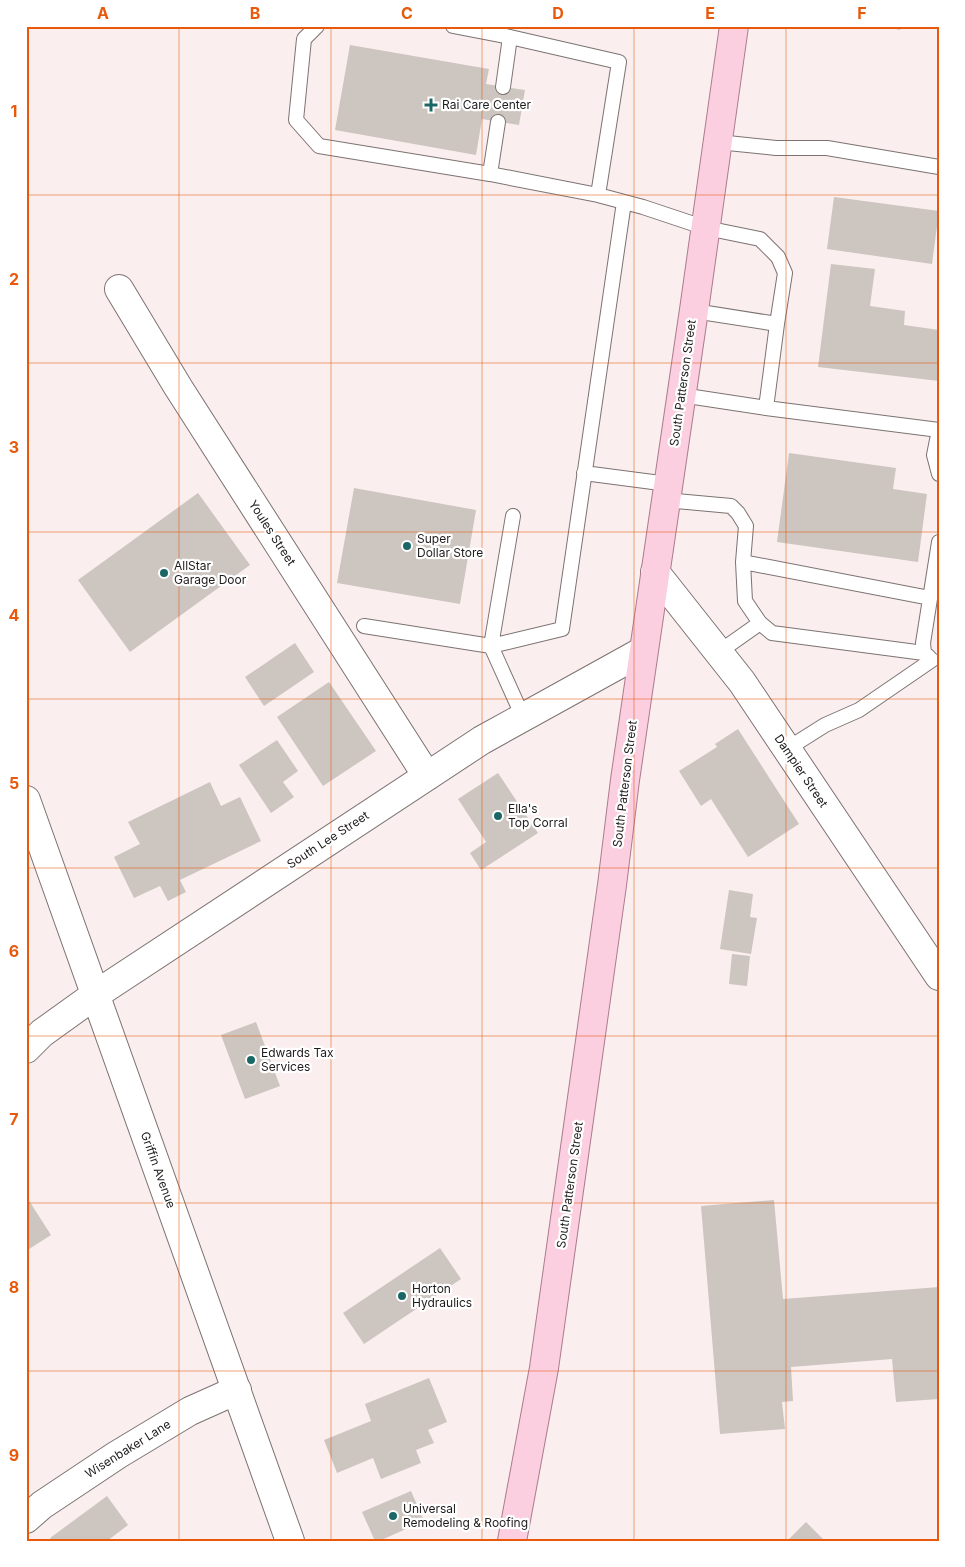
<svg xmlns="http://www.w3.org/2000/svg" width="965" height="1567" viewBox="0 0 965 1567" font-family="Inter,sans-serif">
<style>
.building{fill:#cdc5bf}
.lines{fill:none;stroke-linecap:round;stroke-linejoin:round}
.lane-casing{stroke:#7c7371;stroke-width:16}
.street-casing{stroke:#7c7371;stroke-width:30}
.secondary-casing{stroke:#7c7371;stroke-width:30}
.primary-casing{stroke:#ad7a8d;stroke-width:30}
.lane{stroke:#fff;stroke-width:14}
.street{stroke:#fff;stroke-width:28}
.secondary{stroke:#fff;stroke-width:28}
.primary{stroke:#fbcee0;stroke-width:28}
.grid{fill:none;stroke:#e8590c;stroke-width:1;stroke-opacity:0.55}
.poi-dot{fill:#1a6765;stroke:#fff;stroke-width:2}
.labels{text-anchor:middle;stroke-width:4.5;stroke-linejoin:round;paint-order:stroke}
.poi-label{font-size:12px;fill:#1f1b1b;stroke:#fff;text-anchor:start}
.street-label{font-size:12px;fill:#1f1b1b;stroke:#fff}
.neatline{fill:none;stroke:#e8590c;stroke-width:2}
.grid-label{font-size:16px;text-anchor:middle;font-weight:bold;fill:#e8590c}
</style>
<rect width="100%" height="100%" fill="#faefee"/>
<path class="building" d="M883 26H901L900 30Z
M350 45 489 69 486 84 525 90 519 125 482 119 476 155 335 130Z
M834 197 939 211 932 264 827 249Z
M831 264 875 269 870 306 905 311 904 325 939 330V381L818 367Z
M789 453 896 468 893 489 927 494 918 562 777 542Z
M354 488 476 510 460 604 337 583Z
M198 493 250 565 130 652 78 580Z
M295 643 314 672 264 706 245 677Z
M329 682 376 751 323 786 277 717Z
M738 729 799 824 748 857 711 799 701 806 679 771 717 747 715 744Z
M277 740 298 771 283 782 294 797 271 813 239 765Z
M498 773 538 833 481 870 470 853 486 842 458 799Z
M210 782 221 806 240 797 261 841 180 880 186 892 168 901 160 886 134 898 114 857 140 844 128 822Z
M729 890 753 894 750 917 757 918 751 954 720 949Z
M732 954 750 956 747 986 729 984Z
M256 1022 280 1086 245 1099 221 1035Z
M26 1196 51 1235 26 1251Z
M774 1200 783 1299 939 1287V1399L896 1402 892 1359 791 1367 793 1401 782 1402 785 1429 720 1434 701 1206Z
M440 1248 461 1279 364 1344 343 1313Z
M429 1378 447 1422 428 1430 434 1443 416 1450 421 1463 381 1479 373 1458 337 1473 324 1440 371 1421 365 1404Z
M411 1491 424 1521 379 1541H375L362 1512Z
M107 1496 128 1525 107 1541H52L50 1538Z
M806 1522 825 1541H787Z"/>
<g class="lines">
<defs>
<path id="lane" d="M317 26 304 39 296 120 319 146 490 174 598 195
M453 26 510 37 619 62 598 195 643 207 706 228 760 239 778 257 785 273 777 324
M503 87 510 37
M718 142 776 148H827L939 167
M490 174 498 122
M681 395 766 408 777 324 694 311
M766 408 939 430
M939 430 934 455 939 474
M584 473 668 484
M665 500 731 506 738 513 746 526 743 562 745 601 760 623 772 633 924 653
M513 516 491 646 562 629 624 202
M743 562 930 598
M364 626 491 646 523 717
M719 652 760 623
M929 657 924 653 923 643 939 542
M787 749 825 725 859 710 932 660"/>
<path id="street" d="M119 289 178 387 427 776
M26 1519 42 1505 117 1455 190 1411 237 1390"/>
<path id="secondary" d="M655 572 742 682 939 976
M26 800 290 1541
M26 1049 42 1033 95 995 482 740 643 651"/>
<path id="primary" d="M512 1541 544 1368 612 885 625 780 695 303 734 26"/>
</defs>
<use href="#lane" class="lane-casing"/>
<use href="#street" class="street-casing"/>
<use href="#secondary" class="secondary-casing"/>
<use href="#primary" class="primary-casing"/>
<use href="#lane" class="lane"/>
<use href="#street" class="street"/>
<use href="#secondary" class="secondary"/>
<use href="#primary" class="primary"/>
</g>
<path class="grid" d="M179 26V1541M331 26V1541M482 26V1541M634 26V1541M786 26V1541M26 195H939M26 363H939M26 532H939M26 699H939M26 868H939M26 1036H939M26 1203H939M26 1371H939"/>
<g class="poi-dot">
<path d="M428.5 97.5h5v5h5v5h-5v5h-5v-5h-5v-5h5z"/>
<circle cx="407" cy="546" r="5"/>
<circle cx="164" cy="573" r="5"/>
<circle cx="498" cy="816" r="5"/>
<circle cx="251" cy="1060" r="5"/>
<circle cx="402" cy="1296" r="5"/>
<circle cx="393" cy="1516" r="5"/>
</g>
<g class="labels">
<g class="poi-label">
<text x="442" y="109">Rai Care Center</text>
<text x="417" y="543">Super<tspan x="417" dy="14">Dollar Store</tspan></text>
<text x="174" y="570">AllStar<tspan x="174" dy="14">Garage Door</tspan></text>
<text x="508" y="813">Ella's<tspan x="508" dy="14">Top Corral</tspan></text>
<text x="261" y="1057">Edwards Tax<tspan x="261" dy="14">Services</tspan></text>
<text x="412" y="1293">Horton<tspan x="412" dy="14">Hydraulics</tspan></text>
<text x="403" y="1513">Universal<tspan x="403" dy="14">Remodeling &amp; Roofing</tspan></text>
</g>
<g class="street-label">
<text transform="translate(683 383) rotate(-82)" y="4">South Patterson Street</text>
<text transform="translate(272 533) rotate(57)" y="4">Youles Street</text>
<text transform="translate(801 771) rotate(56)" y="4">Dampier Street</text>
<text transform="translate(625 784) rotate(-83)" y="4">South Patterson Street</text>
<text transform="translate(328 840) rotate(-33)" y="4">South Lee Street</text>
<text transform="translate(158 1170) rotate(70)" y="4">Griffin Avenue</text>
<text transform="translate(570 1185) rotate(-82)" y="4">South Patterson Street</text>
<text transform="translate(128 1449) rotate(-32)" y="4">Wisenbaker Lane</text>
</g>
</g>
<rect width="965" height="1567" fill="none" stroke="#ffffff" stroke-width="55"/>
<rect x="28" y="28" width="910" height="1512" class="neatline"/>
<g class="grid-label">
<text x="103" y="19">A</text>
<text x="255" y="19">B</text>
<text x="407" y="19">C</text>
<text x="558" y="19">D</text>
<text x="710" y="19">E</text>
<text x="862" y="19">F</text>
<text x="14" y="117">1</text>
<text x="14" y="285">2</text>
<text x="14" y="453">3</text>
<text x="14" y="621">4</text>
<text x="14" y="789">5</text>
<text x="14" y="957">6</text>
<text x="14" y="1125">7</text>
<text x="14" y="1293">8</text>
<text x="14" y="1461">9</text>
</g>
</svg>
